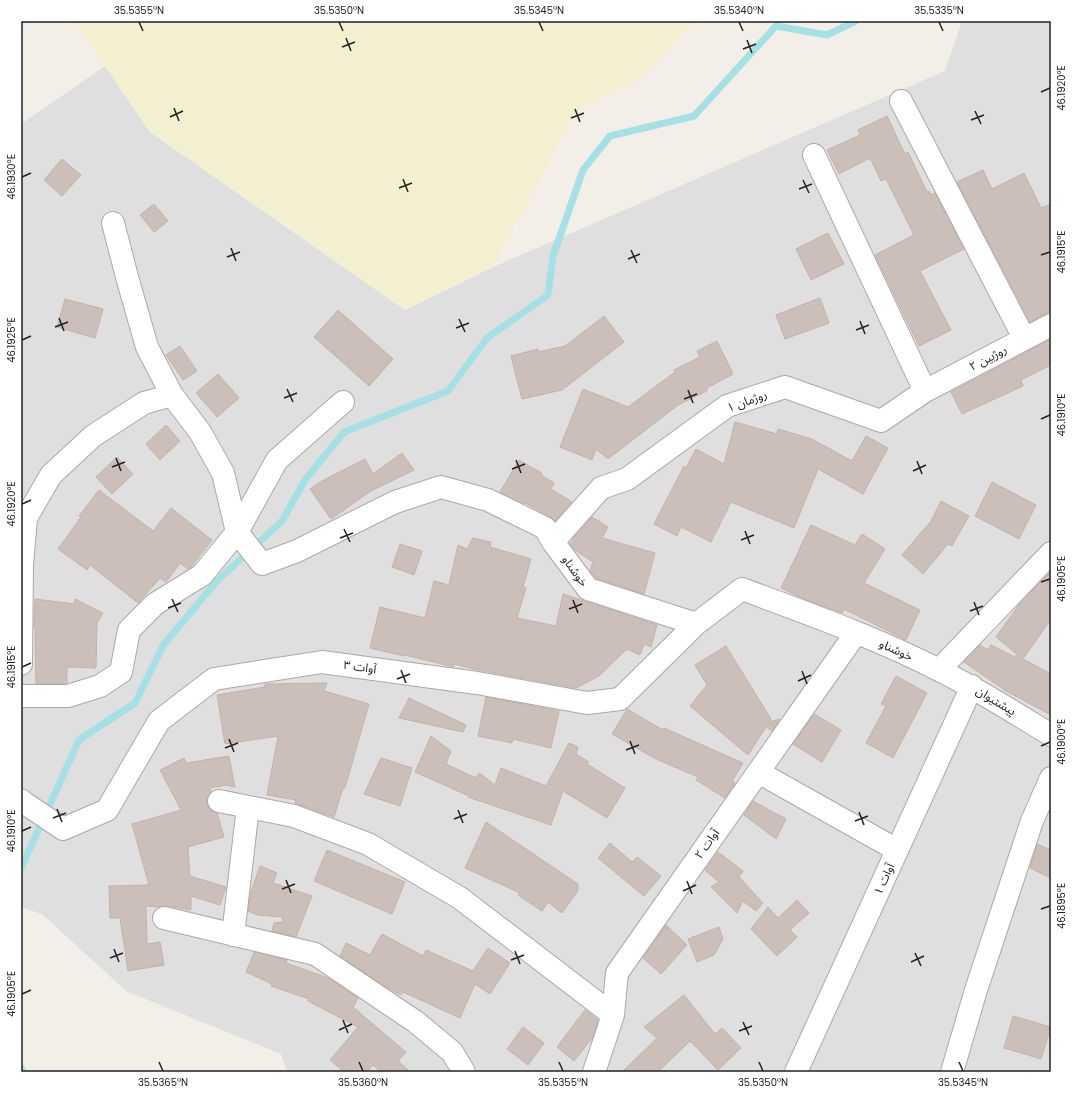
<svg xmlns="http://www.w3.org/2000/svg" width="1072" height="1093" viewBox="0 0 1072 1093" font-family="Poppins,'Noto Sans Arabic',sans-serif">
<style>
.residential{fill:#e0dfdf}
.farmland{fill:#f3f0d2}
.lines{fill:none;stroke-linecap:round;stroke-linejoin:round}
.stream{stroke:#a5e0e4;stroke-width:7}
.building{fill:#ccbfba;stroke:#c6b1a9}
.minor-casing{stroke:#a9a9a9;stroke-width:24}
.minor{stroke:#fff;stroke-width:22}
.ticks{fill:none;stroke:#222;stroke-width:1.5}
.labels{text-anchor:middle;stroke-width:3.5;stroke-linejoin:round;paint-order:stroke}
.street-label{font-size:12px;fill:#222;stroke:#fff}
.neatline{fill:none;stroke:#222;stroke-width:1.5}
.ticks-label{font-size:10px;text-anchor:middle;fill:#222}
</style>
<rect width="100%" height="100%" fill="#f3eee8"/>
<path class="residential" d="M962 21H1051V1072H287L281 1054 126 991 42 914 21 907V124L105 66 150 132 405 310 493 267 945 71Z"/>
<path class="farmland" d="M74 21H696L636 82 576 111 493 267 405 310 150 132Z"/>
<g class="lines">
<path class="stream" d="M21 868 79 740 135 703 164 644 217 581 282 521 305 480 344 432 448 391 487 338 548 295 553 256 583 170 610 136 694 116 776 26 827 35 856 21
M21 1068 23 1072"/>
</g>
<path class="building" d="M887 116 905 154 908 152 927 192 929 191 931 195 935 193 964 249 920 271 951 330 919 346 875 255 914 235 886 179 881 181 870 158 839 174 827 150 860 135 858 130Z
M62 159 81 175 62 196 44 180Z
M983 170 992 189 1024 173 1041 208 1051 204V313L1045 314 1030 322 957 182Z
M154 204 168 221 154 232 140 215Z
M828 233 844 264 811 280 796 249Z
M820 298 829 323 785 339 776 315Z
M65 299 103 309 95 338 57 327Z
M338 310 393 359 369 386 314 337Z
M604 316 624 342 562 390 522 399 511 356 538 349V352L565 346Z
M1051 339V365L1021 380 1023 386 962 414 951 392Z
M717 341 733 374 707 388V391L678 405 608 459 596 449 592 460 560 447 583 389 628 407 675 372 674 370 700 357 697 351Z
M180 346 197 371 183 380 166 355Z
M218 374 239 398 217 417 196 393Z
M735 422 777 434 778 429 812 439 852 461 866 436 888 448 863 494 818 469 794 528 731 502 711 542 681 527 677 536 654 524 684 466 686 468 696 449 724 464Z
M166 425 180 441 160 460 146 444Z
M402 453 414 470 371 491 331 519 310 489 322 481 365 459 373 474Z
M117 457 133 474 112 494 96 477Z
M519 460 542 473 541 475 554 483 551 489 572 502 555 521 551 517 525 503 524 504 500 492Z
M992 482 1036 505 1019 539 975 516Z
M99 490 153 531 171 508 212 540 192 566 188 569 180 563 166 582 160 578 138 603 90 565 87 570 58 549 81 517 79 516Z
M941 501 969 516 952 546 948 544 923 574 902 555 931 521Z
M592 517 608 527 602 538 655 553 644 594 596 578 590 571 593 562 576 551 570 544 574 537Z
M811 525 855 545 862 534 885 549 864 583 920 610 906 640 844 609 842 613 804 599 781 588Z
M473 538 491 542 490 547 531 559 523 587 526 588 517 618 556 626 563 594 657 625 651 647 644 644 640 655 627 649 599 676 576 688 478 670 454 664V667L405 655 404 656 370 648 380 607 425 618 434 581 449 585 458 545 467 549Z
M400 544 422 551 414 575 392 567Z
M1051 571V619L1023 659 1051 674V715L1006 691 964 662 980 645 988 650 991 645 1015 657 1016 655 1019 656 996 637 1018 606Z
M35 599 74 604 75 599 103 613 97 623 96 668 67 667V683L36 684 35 627H34Z
M726 646 771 719 769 722 780 719 772 731 766 727 748 755 690 706 707 685 695 665Z
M896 676 927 693 893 758 866 743 886 706 881 704Z
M327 683 324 691 369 704 345 788H343L334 817 295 803 296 800 267 795 278 736 225 744 217 695 265 687V684Z
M486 697 559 711 551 748 513 739 512 743 478 736Z
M409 698 466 725 463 732 399 718Z
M627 709 663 730 664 728 743 763 732 781 735 783 725 798 696 780 698 777 656 759 612 734Z
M814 714 841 730 822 762 793 744Z
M431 736 451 751 446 764 476 778 479 773 495 785 501 768 546 786 569 743 578 747 576 754 589 762 587 764 625 788 607 818 563 791 551 825 468 797 469 796 415 772Z
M229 756 235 787 226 785 210 788 211 792 207 799V805L210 810 217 813 224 837 188 847 190 876 226 887 220 905 191 896V910L167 906 159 907 146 906 147 944 160 942 164 965 128 971 120 918H110L109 886 149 885 132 824 181 810 160 770 184 758 186 763Z
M381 758 412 768 400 806 364 794Z
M753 801 786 819 776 839 744 815Z
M486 822 578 884V891L562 913 548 902 542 911 518 895 520 893 465 868Z
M610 843 632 862 637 857 661 876 644 896 598 858Z
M1037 844 1051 850V878L1030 868Z
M327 850 405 882 392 914 314 881Z
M718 852 743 871 739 877 763 903 756 911 743 901 737 913 711 887 719 882 705 870Z
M260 866 277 873 273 883 312 896 296 937 272 931 274 923 283 922 282 917 258 915 248 911 251 892Z
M797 900 809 913 790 930 797 937 777 956 751 929 768 907 778 918Z
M666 925 687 945 661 974 643 958Z
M719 927 723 939 714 955 697 962 688 939Z
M382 934 423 956 426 950 473 971 488 948 510 963 490 994 475 984 460 1018 403 992 401 995 383 985 340 956 346 943 370 955Z
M254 952 287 960 286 963 328 978 358 998 353 1007 406 1052 398 1061 410 1072H381L373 1065 367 1072H344L330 1060 358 1027 308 1001 309 999 271 986 272 984 246 972Z
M684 995 715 1034 722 1028 741 1048 718 1070 690 1041 658 1072H622L657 1038 644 1027Z
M585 1010 598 1020 593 1037 574 1061 557 1047Z
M1013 1016 1051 1027 1041 1059 1004 1048Z
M523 1027 544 1043 528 1065 507 1049Z"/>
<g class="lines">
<defs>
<path id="minor" d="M901 101 1024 338
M814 155 925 391
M113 223 127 277 147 347 172 395
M553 542 601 488 627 479 727 406 785 387 881 421 925 391 1051 325
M21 664 22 564 26 518 51 475 93 436 144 403 172 395 200 432 223 473 237 532 262 564 297 551 395 502 441 487 488 500 545 528 553 542 588 589 696 624 742 589C809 614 877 638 941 671 979 690 1015 713 1051 735
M939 670 1051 553
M21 696H68L100 686 121 672 129 630 155 604 202 575 237 532 277 460 343 402
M758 772 897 850
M21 800 23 802 63 829 107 810 159 721 214 679 322 662 477 683 587 703 620 699 696 624
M219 801 294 816 368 844 460 898 613 1015
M164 918 315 954 416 1022 452 1052 464 1072
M233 935 248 807
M594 1072 613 1015 617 973 856 633
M796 1072 972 686
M952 1072 976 990 1032 821 1051 778"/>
</defs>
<use href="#minor" class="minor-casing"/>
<use href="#minor" class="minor"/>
</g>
<path class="ticks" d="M139 22 143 31M339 22 343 31M539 22 543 31M739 22 743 31M939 22 943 31M346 38 351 51M747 40 752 53M342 47 355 42M743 49 756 44M1041 92 1050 88M174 108 179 121M575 109 580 122M975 111 981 124M170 117 183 111M571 118 584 113M971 120 984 115M22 177 31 173M403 179 408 192M803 180 809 193M399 188 412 183M799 189 812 184M231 248 236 261M631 250 637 263M1041 255 1050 252M227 257 240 252M628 259 640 254M59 318 64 331M459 319 465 332M860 321 865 334M55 327 68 322M456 328 469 323M856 330 869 325M22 340 31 336M287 389 293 402M688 390 693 403M284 398 297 393M684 399 697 394M1041 419 1050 415M116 458 121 471M516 460 521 473M917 461 922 474M112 467 125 462M512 469 525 464M913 471 926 465M22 504 31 500M344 529 350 542M745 531 750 544M340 538 353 533M741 540 754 535M1041 582 1050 579M172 599 178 612M573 600 578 613M974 602 979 615M168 608 181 603M569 609 582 604M970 611 983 606M22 667 31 663M401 670 406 683M802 671 807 684M397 679 410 674M798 681 811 675M229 739 234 752M630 741 635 754M1041 746 1050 742M225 748 238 743M626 750 639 745M57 809 62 822M458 810 463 823M859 812 864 825M53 818 66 813M454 819 467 814M855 821 868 816M22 831 31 827M286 880 291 893M687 881 692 894M282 889 295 884M683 891 696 885M1041 909 1050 906M114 949 119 962M515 951 520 964M915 953 921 966M110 958 123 953M511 960 524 955M911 962 924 956M22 994 31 990M343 1020 348 1033M743 1022 749 1035M339 1030 352 1024M739 1031 752 1026M159 1062 163 1071M359 1062 363 1071M559 1062 563 1071M759 1062 763 1071M959 1062 963 1071"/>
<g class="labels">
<g class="street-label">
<text transform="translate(988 358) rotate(-28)" y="4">روژبین ۲</text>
<text transform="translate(747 401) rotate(-20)" y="4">روژمان ۱</text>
<text transform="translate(575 571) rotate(54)" y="4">خوشناو</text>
<text transform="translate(896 650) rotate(24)" y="4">خوشناو</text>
<text transform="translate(360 667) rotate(8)" y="4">آوات ۳</text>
<text transform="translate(996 701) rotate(31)" y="4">پیشتیوان</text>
<text transform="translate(707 844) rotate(-55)" y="4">آوات ۲</text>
<text transform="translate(884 879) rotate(-65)" y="4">آوات ۱</text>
</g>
</g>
<rect width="1072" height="1093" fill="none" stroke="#ffffff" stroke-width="44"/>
<rect x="22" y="22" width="1028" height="1049" class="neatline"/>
<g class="ticks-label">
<text x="139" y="14">35.5355°N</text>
<text x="339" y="14">35.5350°N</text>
<text x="539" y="14">35.5345°N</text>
<text x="739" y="14">35.5340°N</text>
<text x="939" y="14">35.5335°N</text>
<text transform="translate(1061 88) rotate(-90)" y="4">46.1920°E</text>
<text transform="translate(11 177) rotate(-90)" y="4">46.1930°E</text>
<text transform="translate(1061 252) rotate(-90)" y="4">46.1915°E</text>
<text transform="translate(11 340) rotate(-90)" y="4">46.1925°E</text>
<text transform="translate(1061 415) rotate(-90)" y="4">46.1910°E</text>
<text transform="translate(11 504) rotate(-90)" y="4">46.1920°E</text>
<text transform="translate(1061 579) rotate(-90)" y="4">46.1905°E</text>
<text transform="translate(11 667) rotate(-90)" y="4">46.1915°E</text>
<text transform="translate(1061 742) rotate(-90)" y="4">46.1900°E</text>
<text transform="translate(11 831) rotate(-90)" y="4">46.1910°E</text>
<text transform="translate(1061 906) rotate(-90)" y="4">46.1895°E</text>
<text transform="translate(11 994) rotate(-90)" y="4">46.1905°E</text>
<text x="163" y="1086">35.5365°N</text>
<text x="363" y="1086">35.5360°N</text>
<text x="563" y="1086">35.5355°N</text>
<text x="763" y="1086">35.5350°N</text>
<text x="963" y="1086">35.5345°N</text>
</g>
</svg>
